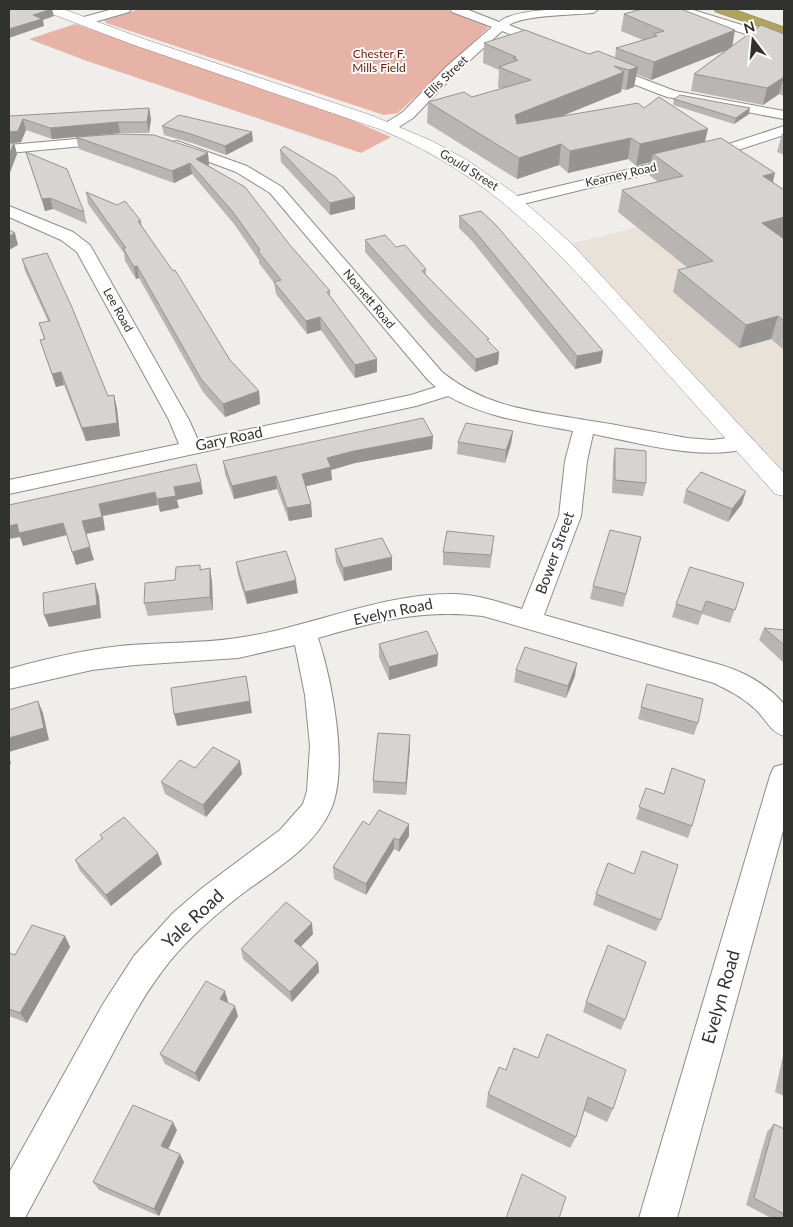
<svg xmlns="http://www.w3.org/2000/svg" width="793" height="1227" viewBox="0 0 793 1227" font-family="Lato,sans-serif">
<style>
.built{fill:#e8e2d9}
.green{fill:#e6b3a6}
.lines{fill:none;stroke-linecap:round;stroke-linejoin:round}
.street-casing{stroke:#8f8d8a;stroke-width:2}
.secondary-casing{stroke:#8f8d8a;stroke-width:1}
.highway-casing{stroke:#827c4c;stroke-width:1}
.street{fill:#fff;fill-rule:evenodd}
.secondary{fill:#fff;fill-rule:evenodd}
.highway{fill:#aea55b;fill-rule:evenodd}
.wall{fill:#b8b5b3}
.shaded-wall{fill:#969492}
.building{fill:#d6d3d0;stroke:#969492}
.labels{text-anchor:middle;stroke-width:4;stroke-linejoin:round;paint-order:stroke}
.far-park-label{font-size:12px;fill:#721801;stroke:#fff}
.far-street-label{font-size:12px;fill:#31312f;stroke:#fff}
.street-label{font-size:15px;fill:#31312f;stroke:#fff}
.near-street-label{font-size:18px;fill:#31312f;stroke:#fff}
</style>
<rect width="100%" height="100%" fill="#f0eeeb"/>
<path class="built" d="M784 191V476L570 244Z"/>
<path class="green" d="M140 9H445L486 25 488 28 398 113 384 115 106 23 104 20Z
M75 24 340 115 391 137 361 153 84 60 29 39Z"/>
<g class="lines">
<defs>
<path id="street" d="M113 9H131L129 12 84 25 78 21 80 18Z
M450 9H466L499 22C515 8 577 8 599 9L593 13C573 15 524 15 509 25L552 42 554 45 552 48H544L502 31 456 73 413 118 394 130H384L382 127 384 124 403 112 446 67 492 27 452 12Z
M673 9H690L784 38V46L675 12Z
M604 64 675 91 784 111V119L667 97 599 71 597 68 599 65Z
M784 126V135L720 156 515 206 509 204 507 201 509 198 710 150Z
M110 136 115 137 117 140 115 143 9 153V145Z
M177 141 247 166 282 187 442 372C485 407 532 411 585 420 619 425 653 432 687 438L712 440 743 436 751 438 754 443 751 448C699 461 645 444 593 434L587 461 581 516 544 615 721 665C744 672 768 685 784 704V736C770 732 765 717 754 708 742 697 728 690 714 683L483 616C422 609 376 621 318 638 332 680 349 768 331 809 314 848 274 870 242 894 216 914 191 936 170 961 140 998 120 1040 98 1081 74 1127 49 1173 25 1218H9V1173L103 1004 134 956 173 913 202 888 280 830 303 804 307 791 310 746 305 695 295 645 238 658 135 665 92 670 9 689V669C45 659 82 650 120 646 159 642 198 644 237 638 310 628 377 594 452 594 476 594 499 602 522 609L559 516 565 461 573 431C531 423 486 418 448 396L416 406 9 494V480L179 444 169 420 77 252 61 240 9 217V206L73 232 90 245 189 420 198 440 411 395 436 387 428 380 270 193 236 172 172 148 170 145 172 142Z
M784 764V827L677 1218H639L770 776 774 767Z"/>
<path id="secondary" d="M45 9H63L144 39 373 116 432 141 467 160 514 193 571 243 784 473V496L775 494C728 441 681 389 634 336 553 246 496 179 382 130L134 45 47 12Z"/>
<path id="highway" d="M714 9H733L784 27V35L716 12Z"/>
</defs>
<use href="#street" class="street-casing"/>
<use href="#secondary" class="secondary-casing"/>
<use href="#highway" class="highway-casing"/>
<use href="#street" class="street"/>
<use href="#secondary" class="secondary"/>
<use href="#highway" class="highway"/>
</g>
<path class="wall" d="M624 14 732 46 784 34V96L779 94 763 105 691 91 694 74 727 49 651 80 636 74 634 87 626 90 621 89V92L561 116 644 108 705 142 773 182 784 190V237L783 238 784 239V350L771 339 739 348 673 292 678 270 688 268 618 212 622 190 658 182 649 175 651 162 636 166 628 159 568 173 559 165 517 179 427 123 428 102 472 97 501 89 498 87 499 70 483 63 484 43 589 54 615 58 616 48 643 40 621 31Z
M674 99 749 114 734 124 673 105Z
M149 108 151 119 149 133H120L52 139 26 130 21 142 14 143 17 154 9 175V116Z
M162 126 253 141 226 155 192 143 164 135Z
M784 133V155L777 152 782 134Z
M76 137 208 153 209 165 207 166 289 244 330 291V296L377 372 355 378 321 330 307 334 276 294 274 283 259 263V260L234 224 192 174 174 183 79 149Z
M280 150 355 209 330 215 281 162Z
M26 152 84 212 87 224 53 209 45 211Z
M86 192 141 221 142 227 230 360 259 391 260 404 225 417 203 392 139 278 136 279 125 261 124 253 88 204Z
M459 216 603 351 601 363 575 369 472 241 459 228Z
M365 240 396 247 426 269V275L499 352 498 364 475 372 430 325 365 252Z
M22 259 108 396 117 408 120 436 86 441 64 385 56 387 40 340 44 339 39 323 48 321 25 271Z
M513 431 511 444 505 463 457 454 458 442Z
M433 436 432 449 355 463 331 470 332 480 306 486 311 504 312 517 289 521 277 489 234 499 225 474 223 461Z
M615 448 646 483 643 496 612 493 613 461Z
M686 490 742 504 728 522 683 503Z
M335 549 392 570 344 581 336 562Z
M493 549 490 568 443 565V552Z
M638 550 623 607 590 599 593 586Z
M236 562 298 593 247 604 238 575Z
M200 565 201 570 212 581 213 610 148 616 144 603 175 580Z
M744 583 730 623 702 614 698 625 672 617 676 604Z
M764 628 784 630V663L759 640Z
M379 644 438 654 437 666 389 680 379 657Z
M516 670 575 676 566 698 514 682Z
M647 684 698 723 694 735 638 719Z
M410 747 406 795 373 793V781Z
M195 768 242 774 206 817 165 794 161 782Z
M672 768 692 826 688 838 636 819 646 788 664 794Z
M409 824V836L399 852 394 849 366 895 334 879 333 867 369 825Z
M100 835 162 864 111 906 80 871 75 860 102 839Z
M596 894 661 920 656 931 593 905Z
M313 934 300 947 318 962 319 972 292 1002 243 959 241 949Z
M65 936 70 947 27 1023 9 1016V953L15 955Z
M228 1001 227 1002 238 1016 199 1082 165 1064 160 1054Z
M586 1002 625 1020 621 1030 583 1012Z
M514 1048 613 1109 607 1122 584 1111 576 1137 570 1148 486 1107 488 1094 506 1070Z
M784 1051V1096L775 1092Z
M774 1124 784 1129V1218H771L746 1205 767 1132Z
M177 1130 168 1149 184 1162 159 1216 99 1190 93 1182Z"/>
<path class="shaded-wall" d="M52 9 54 16 43 20 44 26 9 38V29L33 15Z
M735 30 732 48 651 80 654 62Z
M638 67 634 87 626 90 629 70Z
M624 72 621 92 513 136 515 115Z
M784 77 779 94 763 105 767 88Z
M149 108 151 119 149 133 147 122Z
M750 108 749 114 734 124 736 118Z
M23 119 26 130 21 142 14 143 17 154 9 175V132Z
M118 122 120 133 52 139 50 128Z
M708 129 703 150 653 154 651 162 636 166 640 144Z
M252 132 253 141 226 155 225 146Z
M631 138 628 159 568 173 570 151Z
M561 144 559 165 517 179 519 158Z
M208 153 209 165 198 171 196 159Z
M190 163 192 174 174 183 172 171Z
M775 173 770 194 763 176Z
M355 197V209L330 215V203Z
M50 198 53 209 45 211 42 199Z
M784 217V237L756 245 762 223Z
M15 233 18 245 9 250V236Z
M137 266 139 278 136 279 134 267Z
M778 316 771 339 739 348 746 325Z
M320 317 321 330 307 334 306 321Z
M603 351 601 363 575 369 577 356Z
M499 352 498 364 475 372 476 359Z
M377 359V372L355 378V365Z
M61 372 64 385 56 387 52 374Z
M259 391 260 404 225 417 223 404Z
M114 395 117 408 120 436 86 441 82 428Z
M513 431 511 444 505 463 506 450Z
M433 436 432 449 355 463 331 470 332 480 303 487 302 474 327 458 354 451Z
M276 476 277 489 234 499 232 486Z
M201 482 203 494 177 500 179 508 160 512 157 499 174 487Z
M746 491 742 504 728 522 732 509Z
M155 492 158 505 103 516 105 530 86 534 82 521 99 504Z
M311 504 312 517 289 521 287 508Z
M63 523 67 535 23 546 20 537 9 539V526L17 524Z
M90 547 94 560 76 565 72 552Z
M392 557V570L344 581 343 568Z
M210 568 212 581 213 610 210 597Z
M296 580 298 593 247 604 245 592Z
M95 583 99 596 101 618 49 627 44 615Z
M438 654 437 666 389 680V667Z
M577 663 575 676 566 698 568 686Z
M246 676 252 713 177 726 174 714Z
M38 701 43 713 49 740 9 752V738Z
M410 735V747L406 795V783Z
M9 754 11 764 9 765Z
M240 761 242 774 206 817 203 805Z
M409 824V836L399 852V840Z
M394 838V849L366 895V884Z
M158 853 162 864 111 906 106 895Z
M312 923 313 934 296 952 294 941Z
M65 936 70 947 27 1023 20 1013Z
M318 962 319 972 292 1002 290 992Z
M225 991 228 1001 223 1009 220 999Z
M235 1006 238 1016 199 1082 195 1073Z
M173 1122 177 1130 166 1154 161 1146Z
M180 1154 184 1162 159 1216 154 1209Z"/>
<path class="building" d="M9 9H52L33 15 42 19 9 29Z
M642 9H681L735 30 654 62 616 48 657 36 653 34 664 31 624 14Z
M761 25 784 34V77L767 88 694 74Z
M525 30 589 54 598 51 638 67 629 70 614 66 624 72 515 115 517 124 638 103 644 108 659 97 708 129 640 144 631 138 570 151 561 144 519 158 428 102 464 92 472 97 531 80 499 67 518 60 513 58 516 57 484 43Z
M680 95 750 108 736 118 674 99Z
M149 108 147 122H118L50 128 23 119 18 131 9 132V116Z
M179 115 252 132 225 146 191 134 162 126Z
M118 134 154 135 208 153 196 159 245 187 289 244 330 291 327 292 377 359 355 365 320 317 306 321 274 282 281 280 258 251 260 250 233 212 190 163 172 171 76 137Z
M721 138 775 173 763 176 784 190V217L762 223 784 239V321L778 316 746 325 678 270 713 261 622 190 683 176 653 154Z
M9 143H14L9 155Z
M284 146 336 177 355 197 330 203 280 150Z
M26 152 67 169 84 212 50 198 42 199Z
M86 192 117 205 125 201 141 221H138L173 271 175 270 230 360 259 391 223 404 201 379 137 266 134 267 123 248H126Z
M481 211 496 225 603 351 577 356 473 229 459 216Z
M9 230 15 233 9 236Z
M385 235 396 247 405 245 426 269 422 271 489 339 487 340 499 352 476 359 430 312 365 240Z
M47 253 71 305 108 396 114 395 117 423 82 428 61 372 52 374 40 340 45 339 39 323 50 321 22 259Z
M423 418 433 436 354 451 327 458 331 467 302 474 311 504 287 508 276 476 232 486 223 461Z
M466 423 513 431 506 450 458 442Z
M615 448 646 451V483L615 480Z
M196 464 201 482 174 487 176 496 157 499 155 492 99 504 102 517 82 521 90 547 72 552 63 523 19 533 17 524 9 526V505Z
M701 472 746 491 732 509 686 490Z
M610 530 641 537 626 594 593 586Z
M447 531 494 536 491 555 443 552Z
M382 538 392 557 343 568 335 549Z
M286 551 296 580 245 592 236 562Z
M200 565V570L210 568V597L144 603 145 583 175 580 176 567Z
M690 567 744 583 735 610 706 601 702 612 676 604Z
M95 583 97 605 44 615 43 593Z
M764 628 784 630V645Z
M427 631 438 654 389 667 379 644Z
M525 647 577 663 568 686 516 670Z
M246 676 250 701 174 714 171 688Z
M647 684 703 699 698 723 641 707Z
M38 701 44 728 9 738V710Z
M378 733 410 735 406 783 373 781Z
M213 747 240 761 203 805 161 782 180 760 195 768Z
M672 768 705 780 692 826 639 807 646 788 664 794Z
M379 810 409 824 399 840 394 838 366 884 333 867 363 821 369 825Z
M124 817 158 853 106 895 75 860 103 838 100 835Z
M642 851 678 865 661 920 596 894 608 863 634 874Z
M286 902 312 923 294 941 318 962 290 992 241 949Z
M32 925 65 936 20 1013 9 1009V953L15 955Z
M608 945 646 962 625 1020 586 1002Z
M206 981 225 991 220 999 235 1006 195 1073 160 1054Z
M547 1034 626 1070 613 1109 588 1097 576 1137 488 1094 499 1067 506 1070 514 1048 538 1058Z
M133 1105 173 1122 161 1146 180 1154 154 1209 93 1182Z
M774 1124 784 1129V1214L754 1198Z
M522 1174 566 1197 559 1218H506Z"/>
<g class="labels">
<g class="far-park-label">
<text x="379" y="58">Chester F.<tspan x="379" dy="14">Mills Field</tspan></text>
</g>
<g class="far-street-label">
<text transform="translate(446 77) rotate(-44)" y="4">Ellis Street</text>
<text transform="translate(469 170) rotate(32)" y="4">Gould Street</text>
<text transform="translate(621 175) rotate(-13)" y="4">Kearney Road</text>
<text transform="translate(369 299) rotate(50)" y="4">Noanett Road</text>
<text transform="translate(118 310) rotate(61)" y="4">Lee Road</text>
</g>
<g class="street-label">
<text transform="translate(229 439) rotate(-12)" y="5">Gary Road</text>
<text transform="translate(555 553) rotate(-70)" y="5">Bower Street</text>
<text transform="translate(393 612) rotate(-12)" y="5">Evelyn Road</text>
</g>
<g class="near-street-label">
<text transform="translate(193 919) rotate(-43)" y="6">Yale Road</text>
<text transform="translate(721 997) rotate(-74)" y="6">Evelyn Road</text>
</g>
</g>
<rect width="793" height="1227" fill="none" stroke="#31312f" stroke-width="20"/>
<g transform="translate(753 40) rotate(344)" stroke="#ffffff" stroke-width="4" paint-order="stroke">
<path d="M0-4L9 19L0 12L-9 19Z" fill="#31312f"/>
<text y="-8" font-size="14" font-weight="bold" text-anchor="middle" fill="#31312f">N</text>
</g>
</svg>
